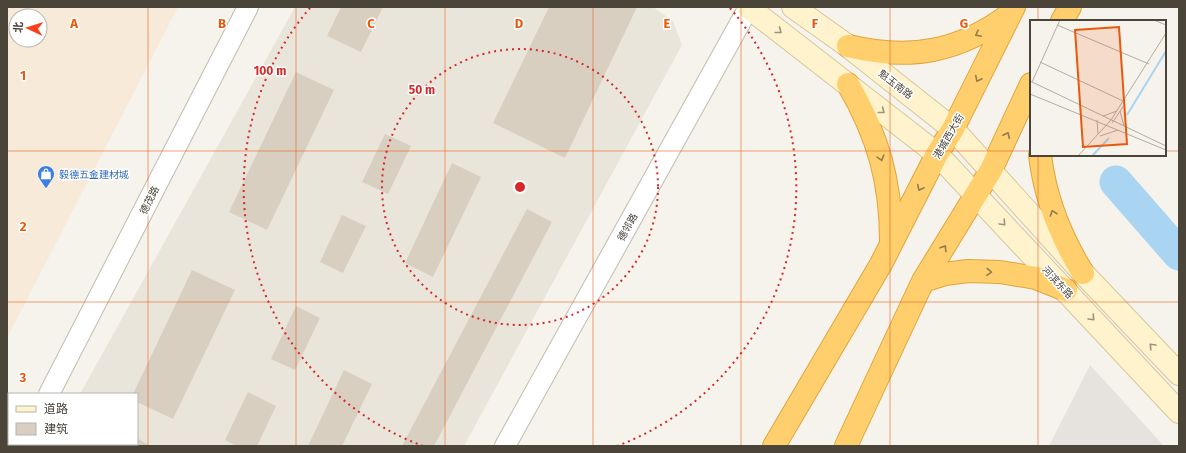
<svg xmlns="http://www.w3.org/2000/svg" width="1186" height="453" viewBox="0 0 1186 453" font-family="'Fira Sans','Noto Sans SC',sans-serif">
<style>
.residential{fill:#eae5da}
.commercial{fill:#f7ead8;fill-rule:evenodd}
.industrial{fill:#e6e2dd}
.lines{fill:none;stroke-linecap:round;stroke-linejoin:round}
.river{stroke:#a9d4f2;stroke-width:33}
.building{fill:#d8cfc1}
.street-casing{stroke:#c2bbae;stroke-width:22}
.secondary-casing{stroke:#d6c79b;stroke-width:24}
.highway-casing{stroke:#e0a43c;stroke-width:24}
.street{stroke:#fff;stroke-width:20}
.secondary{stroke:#fff3cd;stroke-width:22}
.highway{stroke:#ffcf6e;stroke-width:22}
.oneway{stroke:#9c937c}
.oneway2{stroke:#937c4e}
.grid{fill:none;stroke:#e8590c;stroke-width:1;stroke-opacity:0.55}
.ring{fill:none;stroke:#d62828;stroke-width:2;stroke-dasharray:2 4}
.labels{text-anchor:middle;stroke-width:3;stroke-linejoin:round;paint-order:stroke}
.street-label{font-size:10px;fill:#4b4439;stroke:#fff}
.shop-label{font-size:10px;fill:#366cbe;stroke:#fff;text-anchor:start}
.inset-river{fill:none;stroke:#a9d4f2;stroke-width:2}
.inset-road{fill:none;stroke:#b2ada4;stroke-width:1}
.view{fill:#e8590c;fill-opacity:0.15;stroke:#e8590c;stroke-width:2}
.inset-edge{fill:none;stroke:#4b4439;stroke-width:2}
.grid-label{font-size:13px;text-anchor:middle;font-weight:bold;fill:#e8590c;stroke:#fff;stroke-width:3;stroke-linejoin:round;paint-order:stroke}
.centre{fill:#d62828;stroke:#fff;stroke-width:2}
.ring-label{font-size:12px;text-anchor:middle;font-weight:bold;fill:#d62828;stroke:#fff;stroke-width:3;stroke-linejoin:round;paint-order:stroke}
</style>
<rect width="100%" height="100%" fill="#f6f3ec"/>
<path class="residential" d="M295 7H653L673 21 682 45 464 446H51L52 444H137V394H80Z"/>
<path class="commercial" d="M7 7H178L7 338ZM16 16H40V40H16Z"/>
<path class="industrial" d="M1090 365 1164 446H1049Z"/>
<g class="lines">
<path class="river" d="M1116 182 1179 254"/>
</g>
<path class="building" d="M341 7H383L361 52 327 36Z
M549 7H637L565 158 493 123Z
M296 72 334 90 267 230 229 212Z
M385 134 411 146 388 194 362 182Z
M452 163 481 177 433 277 405 263Z
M527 209 552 222 434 446H402Z
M342 215 366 226 343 273 320 262Z
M192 270 235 290 173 419 137 402V394H133Z
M296 306 320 318 295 370 271 359Z
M344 370 372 384 342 446H308Z
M248 392 276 406 257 446H237L225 440Z
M137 438 150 446H127L129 444H137Z"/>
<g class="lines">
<defs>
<path id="street" d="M49 394 248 7
M23 446 24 444
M505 446 749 7"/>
<path id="secondary" d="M748 7 937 154 1179 412
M793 7 848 46 953 129 1083 273 1179 374"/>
<path id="highway" d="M1062 21 1070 7
M848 46C910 61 959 52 1010 14
M848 84C878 136 891 181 891 241
M1040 155C1045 198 1060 236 1083 273
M921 286 923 281 945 274 968 271 1000 272 1036 278 1066 290
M774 446 881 264 937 154 953 129 1014 7
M846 446 923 281 991 170 1031 84"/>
</defs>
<use href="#street" class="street-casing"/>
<use href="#secondary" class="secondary-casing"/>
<use href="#highway" class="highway-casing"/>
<use href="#street" class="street"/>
<use href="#secondary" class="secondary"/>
<use href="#highway" class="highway"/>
</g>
<defs><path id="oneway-chevron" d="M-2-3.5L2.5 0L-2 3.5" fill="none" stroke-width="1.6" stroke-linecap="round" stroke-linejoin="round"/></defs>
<g class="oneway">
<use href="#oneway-chevron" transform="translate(779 31) rotate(38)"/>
<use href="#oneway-chevron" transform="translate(882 111) rotate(38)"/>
<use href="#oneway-chevron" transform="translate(1003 223) rotate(47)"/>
<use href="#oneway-chevron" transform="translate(1092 318) rotate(47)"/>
<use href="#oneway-chevron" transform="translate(1152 346) rotate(-133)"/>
</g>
<g class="oneway2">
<use href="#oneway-chevron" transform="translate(978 34) rotate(153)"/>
<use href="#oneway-chevron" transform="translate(978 79) rotate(117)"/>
<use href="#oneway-chevron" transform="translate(1007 135) rotate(-65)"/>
<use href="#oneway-chevron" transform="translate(881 158) rotate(74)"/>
<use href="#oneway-chevron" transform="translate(920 188) rotate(117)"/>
<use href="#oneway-chevron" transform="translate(1053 213) rotate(-109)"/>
<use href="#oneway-chevron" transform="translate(944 248) rotate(-58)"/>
<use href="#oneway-chevron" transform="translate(989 272) rotate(3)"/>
</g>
<path class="grid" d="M148 7V446M296 7V446M445 7V446M593 7V446M741 7V446M890 7V446M1038 7V21M7 151H1031M1165 151H1179M1038 155V446M7 302H1179"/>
<g class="ring">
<circle cx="520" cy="187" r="138"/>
<path d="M423 446A276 276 0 0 1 310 8M730 8A276 276 0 0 1 617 446"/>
</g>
<defs>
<symbol id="shop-pin" viewBox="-11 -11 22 30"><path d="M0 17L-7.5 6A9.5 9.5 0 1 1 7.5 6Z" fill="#3f7fe0" stroke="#fff"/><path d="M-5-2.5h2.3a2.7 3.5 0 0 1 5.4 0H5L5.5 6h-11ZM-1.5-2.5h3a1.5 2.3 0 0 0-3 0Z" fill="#fff"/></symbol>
</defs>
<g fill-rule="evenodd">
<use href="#shop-pin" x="36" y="164" width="20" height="27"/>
</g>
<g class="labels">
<g class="street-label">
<text transform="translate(896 84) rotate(38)" y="4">魁玉南路</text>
<text transform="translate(948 136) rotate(-60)" y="4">港城西大街</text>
<text transform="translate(149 200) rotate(-63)" y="4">德茂路</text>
<text transform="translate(627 227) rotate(-61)" y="4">德邻路</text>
<text transform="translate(1058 282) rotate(47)" y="4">河滨东路</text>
</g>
<g class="shop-label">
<text x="59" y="178">毅德五金建材城</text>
</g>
</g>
<g transform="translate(1030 20)">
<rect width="136" height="136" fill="#f6f3ec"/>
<path class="inset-river" d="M97 95 136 31M62 136 79 118"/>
<path class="inset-road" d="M124 0 136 5M27 5 119 44M10 42 93 81M0 61 136 126M2 62 30 0M0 74 136 130M90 91 94 106M73 96 87 91M67 100 68 114M82 103 95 84M70 116 88 110M48 136 81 100 136 13"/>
<path class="view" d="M89 7 97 124 53 127 45 10Z"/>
<rect width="136" height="136" class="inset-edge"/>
</g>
<g class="grid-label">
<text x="74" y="28">A</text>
<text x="222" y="28">B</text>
<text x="371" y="28">C</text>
<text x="519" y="28">D</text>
<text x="667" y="28">E</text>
<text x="815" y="28">F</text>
<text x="964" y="28">G</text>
<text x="23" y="80">1</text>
<text x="23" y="231">2</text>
<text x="23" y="382">3</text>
</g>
<circle cx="520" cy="187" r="6" class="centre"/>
<g class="ring-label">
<text x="270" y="75">100 m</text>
<text x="422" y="94">50 m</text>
</g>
<rect width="1186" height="453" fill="none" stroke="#4b4439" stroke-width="16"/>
<rect x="8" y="393" width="130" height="52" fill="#ffffff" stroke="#b7b4b0"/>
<rect x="16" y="406" width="20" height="6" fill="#fff3cd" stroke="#b7b4b0"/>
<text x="44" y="413" font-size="12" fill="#4b4439">道路</text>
<rect x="16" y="423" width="20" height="12" fill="#d8cfc1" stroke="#b7b4b0"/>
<text x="44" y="433" font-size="12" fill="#4b4439">建筑</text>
<g transform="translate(28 28) rotate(274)"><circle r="19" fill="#ffffff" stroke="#b7b4b0"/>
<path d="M0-3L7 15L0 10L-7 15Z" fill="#fc3f1d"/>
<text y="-6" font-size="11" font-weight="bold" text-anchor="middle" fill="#4b4439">北</text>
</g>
</svg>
